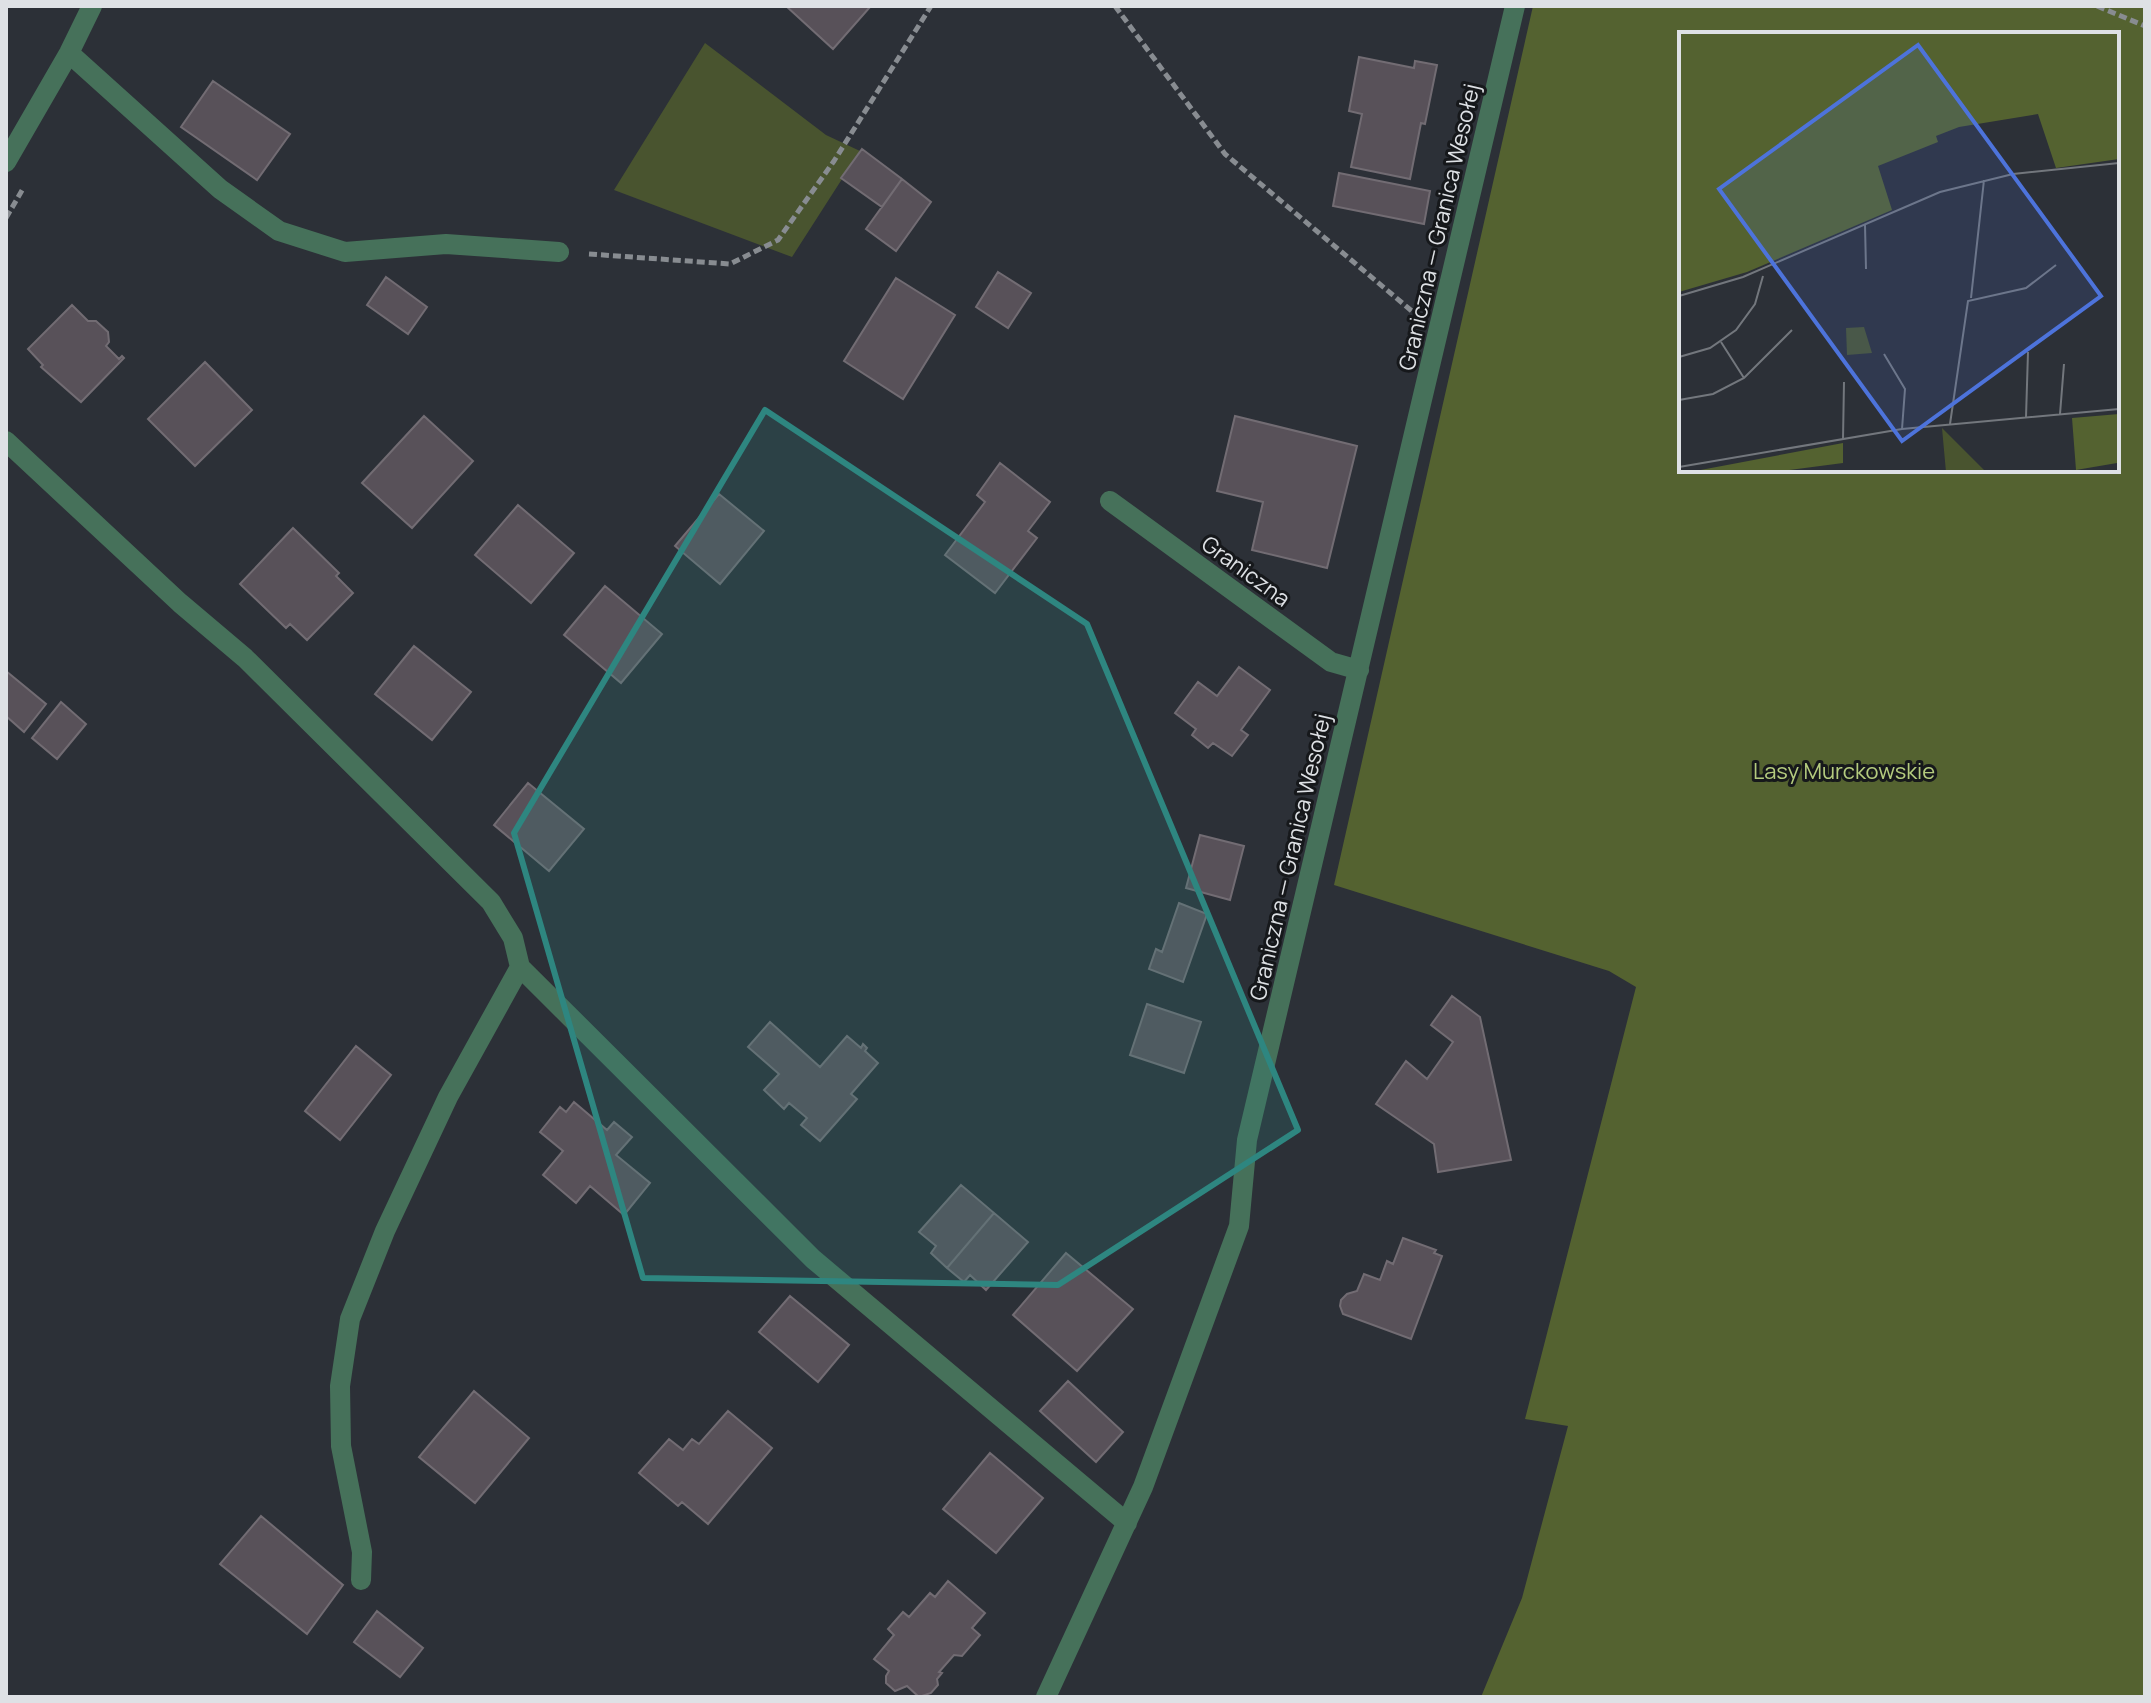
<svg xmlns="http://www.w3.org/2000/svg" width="2151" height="1703" viewBox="0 0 2151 1703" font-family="Manrope,sans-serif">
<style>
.green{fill:#49542f}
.forest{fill:#546230;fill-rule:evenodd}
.building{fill:#585159;stroke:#726c73;stroke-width:2}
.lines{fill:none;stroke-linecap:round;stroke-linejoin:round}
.path{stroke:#888c91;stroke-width:5;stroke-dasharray:8 4;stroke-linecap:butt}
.minor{stroke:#46715a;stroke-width:20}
.marked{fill:#2e8680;fill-opacity:0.2;stroke:#2e8680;stroke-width:6;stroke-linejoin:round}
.labels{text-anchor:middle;stroke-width:6;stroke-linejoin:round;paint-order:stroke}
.street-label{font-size:22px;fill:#dee1e5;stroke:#16181b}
.park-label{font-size:22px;fill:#b4cb7e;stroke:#16181b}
.inset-road{fill:none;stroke:#73777d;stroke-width:2}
.view{fill:#4d73db;fill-opacity:0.15;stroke:#4d73db;stroke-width:4}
.inset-edge{fill:none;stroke:#dee1e5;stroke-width:4}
</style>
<rect width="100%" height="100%" fill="#2c3037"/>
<path class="green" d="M705 43 826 135 860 151 792 257 614 190Z"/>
<path class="forest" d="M1533 6H2145V1697H1481L1522 1598 1568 1426 1525 1419 1636 987 1609 971 1334 885ZM1681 34H2117V470H1681Z"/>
<path class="building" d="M786 6H869L870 7 833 49Z
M1359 57 1414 68 1415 61 1437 65 1425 124 1421 123 1410 179 1351 167 1362 114 1349 111Z
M213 81 290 134 257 180 181 127Z
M862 149 902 179 882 207 841 178Z
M1339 173 1430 191 1424 224 1333 206Z
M902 179 931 202 896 251 866 229Z
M998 272 1031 293 1008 328 976 307Z
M386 277 427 307 408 334 367 305Z
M896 278 955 315 903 399 844 361Z
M72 305 88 321H96L108 332 109 342 106 346 119 359 122 356 124 358 81 402 41 367 43 365 28 349Z
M205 362 252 410 195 466 148 419Z
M424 416 473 461 412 528 362 483Z
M1235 416 1357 446 1327 568 1252 550 1263 502 1217 491Z
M1000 463 1050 502 1028 531 1037 538 995 593 945 555 985 502 977 495Z
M719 494 764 531 720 584 675 546Z
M518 505 574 553 531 603 475 555Z
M293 528 339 573 336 576 353 593 307 640 290 624 286 628 240 584Z
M605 586 662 634 621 683 564 635Z
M414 646 471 692 432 740 375 694Z
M1239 667 1270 690 1241 730 1248 735 1232 756 1213 743 1208 748 1192 735 1196 729 1175 713 1198 682 1217 696Z
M6 671 46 704 24 732 6 716Z
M61 702 86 724 57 759 32 738Z
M528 783 584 829 549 871 494 825Z
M1200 835 1244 846 1230 900 1186 888Z
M1179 903 1207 914 1183 982 1149 969 1156 949 1162 952Z
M1452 996 1480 1017 1511 1160 1438 1172 1434 1144 1376 1104 1406 1061 1427 1079 1453 1042 1431 1025Z
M1147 1004 1201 1022 1184 1073 1130 1055Z
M770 1022 820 1067 847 1036 861 1048 863 1044 867 1048 865 1051 878 1063 851 1094 857 1099 820 1141 801 1125 807 1118 789 1103 784 1109 764 1090 779 1074 748 1047Z
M356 1046 391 1075 340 1140 305 1111Z
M574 1102 607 1130 614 1122 632 1137 616 1155 650 1183 624 1215 590 1186 576 1203 543 1175 563 1151 540 1132 560 1107 566 1112Z
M961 1185 994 1213 947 1268 931 1253 936 1246 919 1232Z
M994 1213 1028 1242 986 1290 970 1275 964 1282 947 1268Z
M1403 1238 1436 1250 1434 1253 1442 1256 1411 1339 1343 1314 1340 1306 1341 1300 1347 1294 1357 1291 1364 1274 1380 1280 1387 1261 1393 1264Z
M1066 1253 1133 1309 1077 1371 1013 1315Z
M790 1296 849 1345 818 1382 759 1332Z
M1068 1381 1123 1432 1096 1462 1040 1411Z
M474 1391 529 1438 475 1503 419 1457Z
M728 1411 772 1448 708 1524 682 1502 678 1506 639 1473 669 1439 683 1450 692 1439 699 1444Z
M990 1453 1043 1498 996 1553 943 1509Z
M261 1516 343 1585 307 1634 220 1564Z
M948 1581 985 1613 972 1628 980 1635 962 1656 954 1655 939 1672 942 1673 937 1679 938 1685 931 1693 919 1697 907 1686 895 1691 886 1683V1676L889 1671 874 1659 894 1635 888 1629 903 1612 909 1617 930 1593 935 1597Z
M377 1611 423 1648 400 1677 354 1642Z"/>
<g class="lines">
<path class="path" d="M1115 6 1225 154 1413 312
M2097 6 2145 26
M6 218 24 187
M589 254 730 264 778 240 834 161 931 6"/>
<path class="minor" d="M69 53 220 189 279 231 345 252 446 244 559 252
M6 162 69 53 92 6
M6 441 180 603 245 658 491 902 513 938 520 967 448 1097 385 1231 350 1319 340 1386 341 1446 362 1552 361 1580
M1110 501 1331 662 1359 670
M520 967 813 1259 1127 1523
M1046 1697 1143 1487 1239 1226 1247 1140 1515 6"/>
</g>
<path class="marked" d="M765 410 1087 624 1298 1130 1058 1285 643 1278 514 833Z"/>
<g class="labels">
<g class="street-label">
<text transform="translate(1439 227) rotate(-77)" y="8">Graniczna — Granica Wesołej</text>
<text transform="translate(1246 571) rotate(36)" y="8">Graniczna</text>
<text transform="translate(1290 857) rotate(-77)" y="8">Graniczna — Granica Wesołej</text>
</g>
<g class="park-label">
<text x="1844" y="779">Lasy Murckowskie</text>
</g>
</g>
<g transform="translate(1679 32)">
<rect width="440" height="440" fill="#2c3037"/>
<path d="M185 295 193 321 168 323 167 296ZM263 396 307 440H267Z" fill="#49542f"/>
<path d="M0 0H440V127L377 136 359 82 280 95 257 104 259 110 199 134 213 178 68 240 0 260ZM440 382V440L438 431 397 438 393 386ZM164 411V431L96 440H11Z" fill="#546230"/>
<path class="inset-road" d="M186 193 187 237M0 264 64 245 261 160 334 142 440 131M292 266 305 148M42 310 65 346M205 322 226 357 223 397M0 325 31 316 57 298 76 272 84 244M0 368 34 362 65 346 113 298M381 382 385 332M347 385 349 320M271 392 289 269 347 256 377 233M164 407 165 350M0 435 223 397 440 377"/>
<path class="view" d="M239 13 422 264 223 409 40 157Z"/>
<rect width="440" height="440" class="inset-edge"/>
</g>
<rect width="2151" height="1703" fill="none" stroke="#dee1e5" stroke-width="16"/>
</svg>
